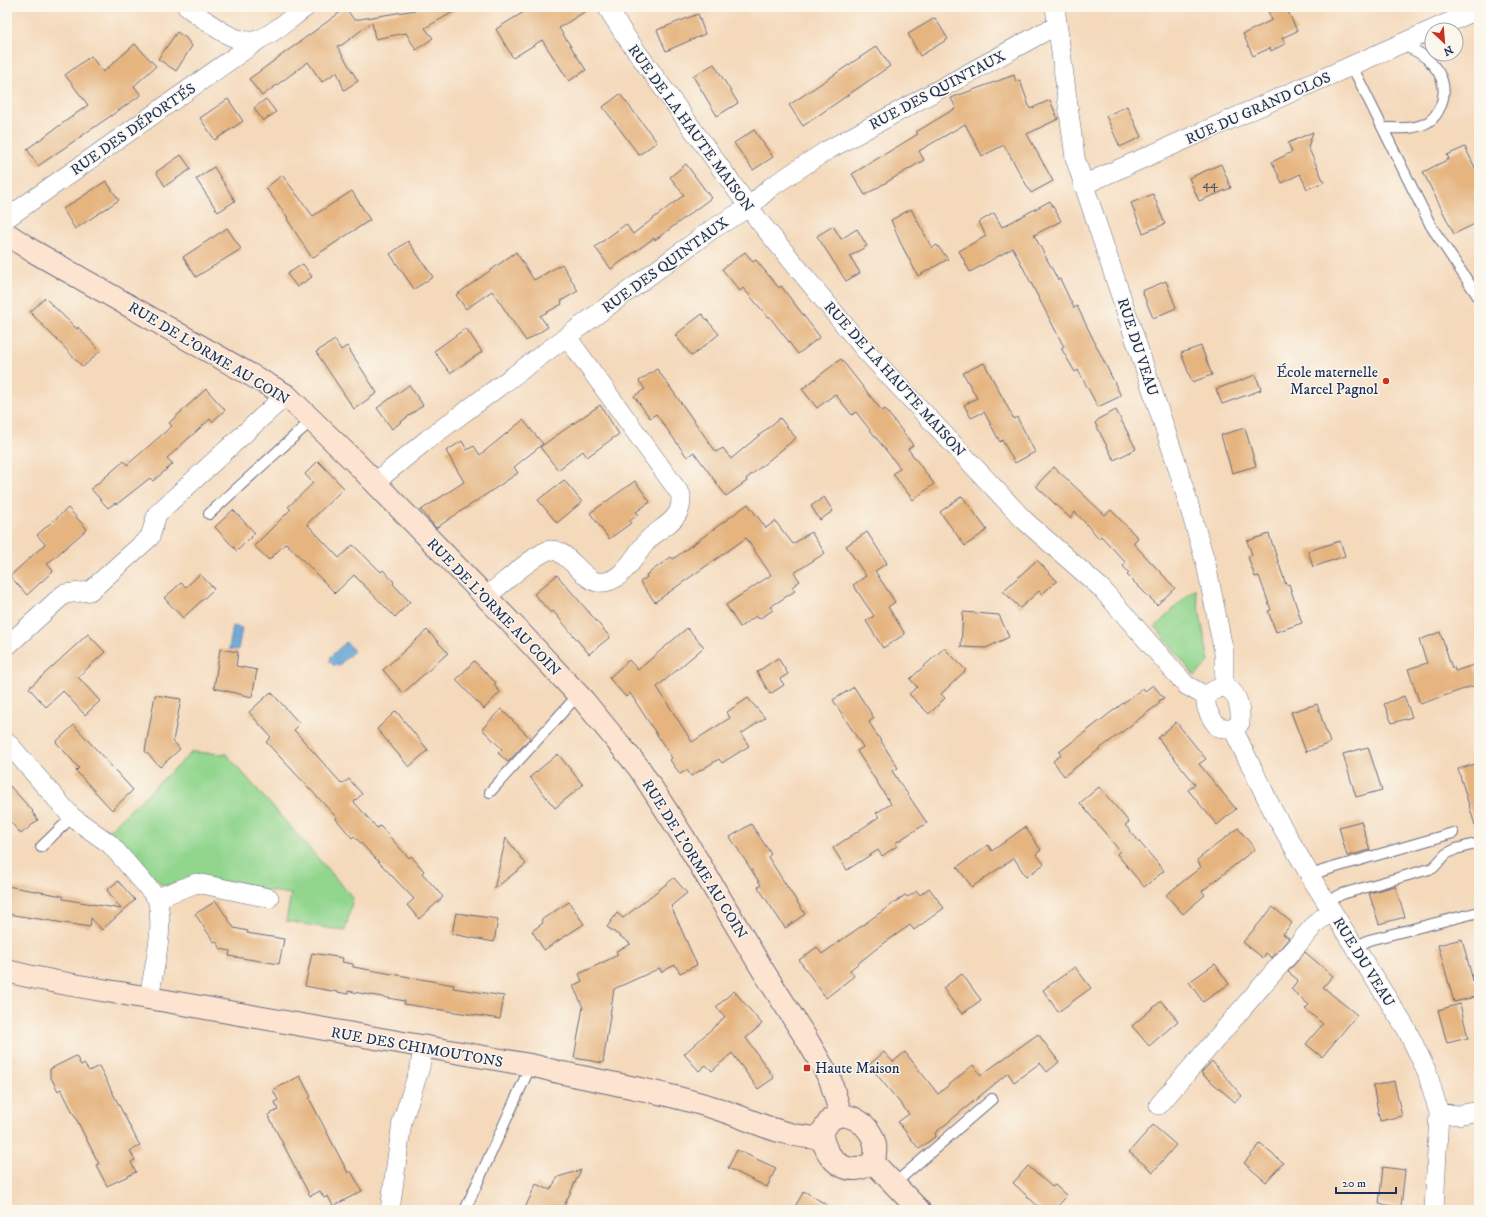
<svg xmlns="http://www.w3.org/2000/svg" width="1486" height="1217" viewBox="0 0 1486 1217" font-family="'IM FELL DW Pica',serif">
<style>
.green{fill:#92d68e;stroke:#568276}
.water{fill:#62a1d4;stroke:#3e6899}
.building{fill:#e5b47f}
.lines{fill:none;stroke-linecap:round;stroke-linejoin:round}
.service-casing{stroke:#676a7f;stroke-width:12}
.minor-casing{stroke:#676a7f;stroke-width:20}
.secondary-casing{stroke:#676a7f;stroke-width:24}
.service{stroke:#fff;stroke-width:10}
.minor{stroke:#fff;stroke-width:19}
.secondary{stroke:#fde4d1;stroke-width:22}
.poi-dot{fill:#c8321e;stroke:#fbf7ec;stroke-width:1.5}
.labels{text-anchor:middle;stroke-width:3;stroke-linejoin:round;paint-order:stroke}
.number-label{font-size:13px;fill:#4e5066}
.street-label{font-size:15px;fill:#1b2f5e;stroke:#fbf7ec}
.poi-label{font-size:15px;fill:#1b2f5e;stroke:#fbf7ec;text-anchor:end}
</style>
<rect width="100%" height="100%" fill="#fbf7ec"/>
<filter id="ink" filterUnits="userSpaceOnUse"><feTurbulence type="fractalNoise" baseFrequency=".025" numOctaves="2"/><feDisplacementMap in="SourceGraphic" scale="8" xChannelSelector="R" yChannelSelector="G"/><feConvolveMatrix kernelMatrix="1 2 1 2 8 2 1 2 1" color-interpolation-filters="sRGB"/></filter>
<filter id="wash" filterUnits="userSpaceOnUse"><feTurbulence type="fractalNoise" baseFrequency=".012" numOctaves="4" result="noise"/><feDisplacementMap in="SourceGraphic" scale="16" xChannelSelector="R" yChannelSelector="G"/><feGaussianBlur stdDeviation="0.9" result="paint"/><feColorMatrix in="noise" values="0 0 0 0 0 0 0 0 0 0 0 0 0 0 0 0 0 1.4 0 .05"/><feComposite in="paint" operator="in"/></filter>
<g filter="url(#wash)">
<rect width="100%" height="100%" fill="#f4d9bb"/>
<path class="green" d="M1195 588 1209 662 1195 676 1155 627Z
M192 752 226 754 353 898 345 931 286 921 291 894 195 880 163 886 108 831Z"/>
<path class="water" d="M233 626 242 628 238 650 229 649Z
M346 642 354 651 338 666 336 664 334 666 329 661 331 659 330 657Z"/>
<g id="blocks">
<path class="building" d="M434 7H462L425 28 433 38 416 50 406 33 375 39 372 22 342 45 337 46 358 81 344 90 337 72 322 82 308 62 262 96 249 79 346 8 354 20Z
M532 7H592L559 28 586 70 569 81 542 40 513 58 496 29Z
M1266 7H1286L1297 31 1282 38 1285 44 1271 51 1270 48 1253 56 1243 34 1272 20Z
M698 14 705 34 666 51 657 30Z
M935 18 948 39 920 56 908 34Z
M177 32 186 38 192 46 176 71 158 59Z
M135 44 156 66 134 86 141 95 38 166 27 149 88 105 65 75 91 56 103 72Z
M877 46 890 66 803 126 789 105Z
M714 64 738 103 717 116 693 76Z
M1014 75 1016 82 1020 80 1030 109 1050 100 1058 119 1027 134 1053 181 1031 193 1004 145 982 156 965 124 919 151 924 160 865 195 852 174 918 134 916 132 956 108 951 98Z
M620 94 657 142 639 155 603 107Z
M228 99 243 121 215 140 200 118Z
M266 99 276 112 263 121 254 108Z
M1127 106 1141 137 1120 147 1106 116Z
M754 130 773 157 753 170 734 143Z
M1313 132 1308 147 1324 182 1307 189 1300 174 1282 183 1272 162 1292 152 1288 143Z
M1465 147 1479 176V222L1454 234 1423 172 1449 159 1447 155Z
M181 155 191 169 165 186 156 172Z
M686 164 711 198 655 240 654 238 611 269 595 247 626 224 633 234 684 195 670 177Z
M1221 164 1231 188 1199 201 1189 178Z
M214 167 235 201 218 212 196 179Z
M282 175 313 216 352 191 370 220 312 258 287 219 288 218 266 188Z
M106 181 119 200 75 229 63 209Z
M1153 194 1165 224 1143 233 1131 203Z
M1050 201 1061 221 1034 235 1058 280 1060 279 1074 308 1077 306 1121 396 1098 407 1078 370 1075 372 1061 348 1064 347 1013 248 970 272 959 251 986 236 979 222 994 213 1002 227Z
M911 209 932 248 937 245 948 259 918 276 900 242 891 220Z
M833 226 841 239 857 229 867 246 850 256 860 273 846 281 817 236Z
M227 228 241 249 196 277 183 257Z
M408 241 433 277 414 289 390 254Z
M516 252 534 280 562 264 578 291 561 301 562 304 540 316 548 327 526 341 492 291 466 309 456 295Z
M745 252 753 262 756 260 779 288 781 286 820 337 798 354 769 316 768 317 743 288 740 291 722 269Z
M303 264 312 277 297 287 287 274Z
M1166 281 1176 308 1153 318 1142 291Z
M45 298 77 329 78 327 100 351 83 367 30 312Z
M702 314 719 334 692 356 675 335Z
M466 328 482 352 450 373 434 351Z
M335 340 341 350 347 346 377 393 354 409 316 352Z
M1201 346 1212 375 1192 382 1181 353Z
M841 359 882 411 885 409 913 445 908 449 934 484 913 500 893 474 900 468 856 412 852 415 835 394 817 408 802 389Z
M984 363 1014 419 1017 417 1035 452 1015 463 1002 440 1000 442 984 412 971 418 964 405 977 398 963 373Z
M657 369 716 452 723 448 731 459 780 418 796 438 746 479 747 481 726 496 694 452 687 457 656 414 650 418 634 396 645 389 639 381Z
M1256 375 1261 390 1222 404 1216 389Z
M409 385 423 405 392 429 377 408Z
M206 389 225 410 212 422 210 419 167 458 173 464 153 481 150 478 117 504 115 503 108 508 91 489 124 461 127 465 172 426 169 423Z
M600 405 619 434 587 457 583 451 558 470 540 447Z
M1116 410 1136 449 1114 460 1095 423 1100 418Z
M523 420 543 444 514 467 518 473 436 528 421 510 464 482 446 451 462 441 467 450 474 446 480 455Z
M1245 428 1256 466 1232 473 1221 435Z
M318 461 344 488 307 524 339 558 353 545 381 572 383 570 394 582 393 584 410 602 395 617 354 575 335 593 286 543 269 560 254 546 291 509 288 507 313 483 305 474Z
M1054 467 1105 515 1111 510 1138 538 1133 543 1175 588 1157 605 1127 575 1129 573 1123 566 1126 563 1101 536 1099 538 1075 512 1070 518 1036 486Z
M564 480 582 502 557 523 538 500Z
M635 481 650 502 636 512 638 514 630 521 631 523 609 539 590 513Z
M962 496 987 530 965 546 940 512Z
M824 497 833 511 820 520 811 506Z
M748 504 766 528 775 521 793 544 811 532 825 553 794 573 800 581 792 587 795 591 770 607 773 610 759 619 756 616 740 627 726 605 771 575 746 538 655 602 640 582 647 577 646 575 671 557 673 559Z
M68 508 87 529 47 564 53 571 27 595 10 576 45 544 37 535Z
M233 510 255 533 237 551 215 527Z
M867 532 887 563 875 571 895 602 888 607 905 634 883 648 866 621 874 616 853 585 866 576 846 546Z
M1269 534 1286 585 1289 584 1302 623 1276 632 1268 611 1271 610 1259 576 1255 577 1248 557 1252 555 1247 541Z
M1340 541 1345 556 1313 567 1308 551Z
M1037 560 1057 581 1042 594 1039 591 1020 608 1003 591Z
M200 574 214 589 183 618 164 598 181 583 186 587Z
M557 575 610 637 589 654 553 611 551 613 534 594Z
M963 612 999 615 1009 637 986 648 961 647Z
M687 628 704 647 657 687 692 742 730 718 727 712 748 698 765 718 741 734 749 746 722 763 719 759 691 776 687 770 680 774 670 760 672 758 630 693 626 697 609 678 629 660 638 670Z
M427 630 448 653 403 693 383 670Z
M1440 632 1452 668 1454 667 1455 671 1474 665 1479 684 1420 704 1408 669 1427 663 1419 640Z
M88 634 105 652 78 677 100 701 85 715 63 691 46 707 29 688Z
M944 648 966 670 941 694 945 698 929 714 909 694 917 687 910 679Z
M220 649 238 652 236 666 257 670 252 697 214 688Z
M778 658 788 674 780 679 784 685 770 694 757 672Z
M474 661 496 683 494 685 500 692 484 709 456 680Z
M1153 685 1164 698 1159 701 1160 703 1064 776 1053 761 1061 755 1059 752 1143 688 1145 691Z
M854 687 874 718 869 722 898 768 892 771 927 823 895 843 897 846 882 856 878 850 847 870 833 848 879 817 876 813 891 804 857 751 863 747 833 700Z
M271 692 300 724 294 730 342 784 349 779 362 794 354 802 377 828 380 826 409 858 411 856 424 871 422 873 443 897 419 919 407 905 414 899 354 836 352 838 336 819 337 818 266 742 271 737 249 712Z
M155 695 181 699 173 741 180 749 160 767 145 751Z
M1404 696 1412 717 1392 723 1384 704Z
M1317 704 1330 743 1306 752 1291 712Z
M501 709 530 738 508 762 498 753 502 749 482 729Z
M396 711 428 750 409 767 377 729Z
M1176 722 1206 759 1199 764 1236 809 1217 825 1188 790 1195 784 1158 738Z
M74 725 133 790 112 810 76 771 79 768 56 742Z
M1368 747 1382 790 1356 797 1343 754Z
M558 754 583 785 555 808 530 777Z
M1479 763V825H1475L1458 769Z
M7 783 33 811 32 812 38 820 21 834 7 818Z
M1099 787 1129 822 1125 825 1164 871 1144 887 1117 854 1120 851 1080 803Z
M1361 821 1370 850 1347 856 1339 827Z
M751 824 771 854 768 857 805 914 785 928 758 887 761 885 730 837Z
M1025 827 1041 850 1036 854 1044 864 1026 877 1014 858 972 887 957 867 988 845 992 851Z
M1238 828 1255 849 1202 891 1205 895 1183 914 1166 895 1201 867 1197 860Z
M506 838 526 864 494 889Z
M674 878 687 893 671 906 697 965 680 973 675 965 661 972 660 968 614 989 603 1063 574 1058 583 1007 573 986 582 981 579 974 618 955 616 951 631 944 607 927 617 913 623 918Z
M118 881 135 900 102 930 91 918 90 927 7 914V886L63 896V899L121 909 107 890Z
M1395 886 1405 917 1379 924 1369 893Z
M929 888 944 908 914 930 910 925 876 949 850 970 854 976 826 998 799 960 817 947 822 954 905 895 908 897 917 891 920 895Z
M216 901 234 928 248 931 247 933 284 939 279 964 229 956 230 951 221 949 216 941 214 942 195 914Z
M569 902 584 924 544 950 532 931 543 923 541 920Z
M1273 907 1292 923 1283 934 1289 938 1272 958 1266 953 1263 958 1243 942Z
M456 913 498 919 494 942 452 934Z
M1462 939 1473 981 1479 979V996L1454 1002 1438 945Z
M1305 952 1333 976 1323 987 1357 1015 1322 1057 1306 1044 1323 1024 1305 1009 1309 1005 1291 989 1298 980 1288 972Z
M312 953 343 958 342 962 353 964V967L454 985 453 988 504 996 500 1019 404 1004 405 1001 348 991V994L305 986Z
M1215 964 1229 984 1203 1002 1189 982Z
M1075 967 1091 988 1058 1012 1043 990Z
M962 974 981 1000 962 1014 943 988Z
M734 991 762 1024 746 1038 774 1078 758 1089 732 1053 712 1071 706 1065 699 1071 684 1054 725 1017 716 1007Z
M1161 1001 1178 1021 1149 1046 1132 1026Z
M1460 1004 1468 1038 1447 1043 1438 1010Z
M1038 1034 1059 1062 1047 1072 1040 1063 1014 1082 1008 1073 935 1133 936 1136 919 1149 898 1122 909 1114 869 1065 884 1052 893 1062 905 1052 938 1094 973 1065 981 1075Z
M76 1056 81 1065 84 1064 89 1071 99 1066 140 1146 130 1151 135 1160 131 1162 136 1172 107 1186 96 1165 99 1164 61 1089 58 1091 50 1076V1069Z
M1212 1061 1242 1096 1235 1102 1201 1073Z
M300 1076 311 1097 309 1098 348 1173 351 1171 362 1191 333 1206 328 1196 324 1198 320 1191 310 1196 268 1115 278 1110 275 1102 278 1100 273 1090Z
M1394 1081 1402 1116 1380 1121 1373 1086Z
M1153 1125 1176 1145 1153 1172 1129 1152Z
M1260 1144 1283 1163 1266 1182 1244 1163Z
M737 1150 776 1168 767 1187 728 1168Z
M1028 1166 1052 1187 1055 1185 1067 1196 1054 1210H1042L1013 1183Z
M1383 1167 1405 1170 1401 1207 1379 1204Z
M581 1170 562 1210H524L536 1184 550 1190 558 1177Z
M804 1191 835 1210H793Z"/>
</g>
</g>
<g filter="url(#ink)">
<use href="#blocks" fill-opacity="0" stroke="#676a7f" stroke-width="1"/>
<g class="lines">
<defs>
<path id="service" d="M1352 66 1431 226 1479 298
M1383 128C1398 128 1415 130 1428 122 1435 118 1438 112 1441 105 1452 76 1426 51 1399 45
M209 514 312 420
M490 792 578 695
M41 847 72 817
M1311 876 1322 871 1453 833
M1327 902 1342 894 1433 868 1446 854 1456 849 1479 843
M1356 947 1369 940 1479 912
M894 1184 992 1099
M465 1210 531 1065"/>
<path id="minor" d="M187 7C206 20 237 49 260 39 276 32 292 17 306 7
M607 7 624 34 759 221 865 350 1024 520 1101 588 1186 685 1207 697
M1055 7 1075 158 1178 468 1206 564 1224 653V687
M1432 30 1479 9
M1083 185 1432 30
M7 218 260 39
M374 483 428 439 711 230 749 207 771 187 826 151 1044 32 1057 27
M487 598 493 591C506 581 536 553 550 550 566 548 582 579 597 582 622 586 635 553 649 539 657 531 668 526 675 517 681 510 681 503 681 495L567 337
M7 646 64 594 90 591 150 537 157 514 286 395
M1224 687C1238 691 1241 709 1240 723L1233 729 1218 727C1206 712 1196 692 1224 687Z
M1233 729 1273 811 1315 884 1407 1030 1427 1072 1439 1113 1434 1210
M7 742 72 817 110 844 157 898C165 930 154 965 149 998
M157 898 197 883 269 898
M1159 1105 1317 922 1332 911
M1439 1113 1458 1115 1479 1111
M390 1210 402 1122 420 1067 423 1048"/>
<path id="secondary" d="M7 234 31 250 286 395 354 461 516 628 584 701 639 768 684 838 764 972 806 1038 830 1079 841 1115
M7 971C56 984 106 990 155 999 280 1022 405 1043 530 1065 541 1067 552 1071 563 1073 615 1084 667 1093 718 1109 755 1121 781 1137 822 1138
M841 1115C864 1117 882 1140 873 1162 868 1165 862 1169 856 1169 836 1170 822 1149 822 1132L831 1119Z
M873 1162 919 1210"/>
</defs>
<use href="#service" class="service-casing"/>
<use href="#minor" class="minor-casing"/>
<use href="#secondary" class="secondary-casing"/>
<use href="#service" class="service"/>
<use href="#minor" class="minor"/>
<use href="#secondary" class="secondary"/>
</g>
</g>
<g class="poi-dot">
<circle cx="1386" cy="381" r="4"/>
<rect x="803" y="1064" width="8" height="8" rx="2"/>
</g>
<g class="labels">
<g class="number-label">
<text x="1210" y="188">44</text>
</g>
<g class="street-label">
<text transform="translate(937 90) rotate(-28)" y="5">RUE DES QUINTAUX</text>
<text transform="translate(1258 108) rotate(-24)" y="5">RUE DU GRAND CLOS</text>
<text transform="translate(691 128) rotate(54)" y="5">RUE DE LA HAUTE MAISON</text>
<text transform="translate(133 129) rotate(-35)" y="5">RUE DES DÉPORTÉS</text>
<text transform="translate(665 265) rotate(-36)" y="5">RUE DES QUINTAUX</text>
<text transform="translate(1138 347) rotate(72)" y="5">RUE DU VEAU</text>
<text transform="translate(209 353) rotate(31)" y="5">RUE DE L'ORME AU COIN</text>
<text transform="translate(895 379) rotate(48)" y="5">RUE DE LA HAUTE MAISON</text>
<text transform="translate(494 607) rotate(46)" y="5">RUE DE L'ORME AU COIN</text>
<text transform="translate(695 859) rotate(58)" y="5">RUE DE L'ORME AU COIN</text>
<text transform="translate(1364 962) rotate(58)" y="5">RUE DU VEAU</text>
<text transform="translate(417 1047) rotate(10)" y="5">RUE DES CHIMOUTONS</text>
</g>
<g class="poi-label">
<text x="1378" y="377">École maternelle<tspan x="1378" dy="17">Marcel Pagnol</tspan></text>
<text x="815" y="1073" text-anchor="start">Haute Maison</text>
</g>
</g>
<rect width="1486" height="1217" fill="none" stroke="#fbf7ec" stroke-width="24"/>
<g transform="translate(1444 42) rotate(154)"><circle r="19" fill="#fbf7ec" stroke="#a1a7b3"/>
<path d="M0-3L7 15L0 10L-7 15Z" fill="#c8321e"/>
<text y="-6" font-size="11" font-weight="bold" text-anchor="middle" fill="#1b2f5e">N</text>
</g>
<path d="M1336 1187v6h60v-6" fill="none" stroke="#1b2f5e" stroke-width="2"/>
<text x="1342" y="1187" font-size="12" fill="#1b2f5e" stroke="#fbf7ec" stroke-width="3" paint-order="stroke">20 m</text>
</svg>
